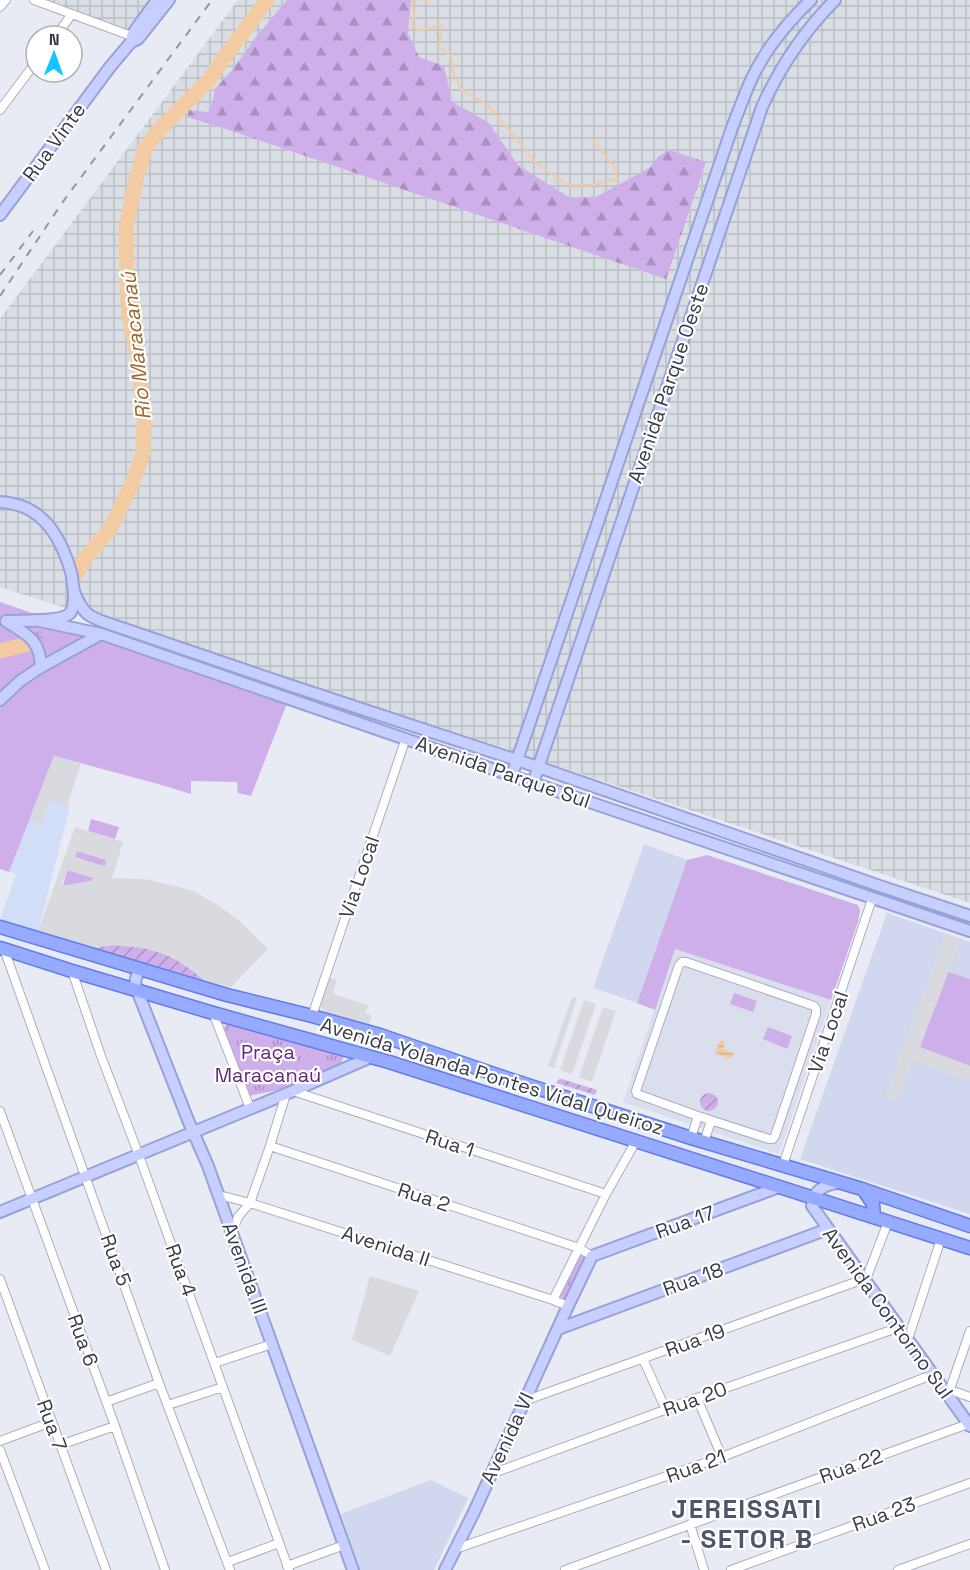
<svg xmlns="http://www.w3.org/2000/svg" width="970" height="1570" viewBox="0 0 970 1570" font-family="'Space Grotesk',sans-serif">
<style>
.residential{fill:#dadeed}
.commercial{fill:#d2def7}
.industrial{fill:url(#industrial-grid)}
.education{fill:#d1d7ee}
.grass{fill:#cfafea}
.forest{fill:url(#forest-firs)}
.wetland{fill:url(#wetland-marsh)}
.park{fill:url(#park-tufts)}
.garden{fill:url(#garden-furrows)}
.parking{fill:#d9dae0;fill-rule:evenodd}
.water{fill:url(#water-rules)}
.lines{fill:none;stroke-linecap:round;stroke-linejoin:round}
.stream{stroke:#f3cba2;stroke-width:2}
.river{stroke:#f3cba2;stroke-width:15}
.street-casing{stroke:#aaafc0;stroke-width:10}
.secondary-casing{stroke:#98a2d9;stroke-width:14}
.primary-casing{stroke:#627de8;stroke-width:15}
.street{stroke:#fff;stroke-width:8}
.secondary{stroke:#c7cfff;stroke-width:10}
.primary{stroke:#96aaff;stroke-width:12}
.rail{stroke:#979797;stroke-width:2;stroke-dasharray:8 8;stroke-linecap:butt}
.labels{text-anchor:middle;stroke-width:4.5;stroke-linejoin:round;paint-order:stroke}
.street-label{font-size:20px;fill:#363b48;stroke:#fff}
.park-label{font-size:20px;fill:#64277d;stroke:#fff}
.water-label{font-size:21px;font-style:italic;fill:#a06527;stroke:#fff}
.district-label{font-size:26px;font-weight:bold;letter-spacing:1.5px;fill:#4d566b;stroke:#fff}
</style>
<defs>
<pattern id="industrial-grid" width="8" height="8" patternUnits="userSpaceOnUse" patternTransform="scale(1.5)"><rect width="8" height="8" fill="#d9dde4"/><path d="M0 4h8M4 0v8" fill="none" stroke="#bbbfc5"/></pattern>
<pattern id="forest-firs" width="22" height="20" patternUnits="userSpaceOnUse" patternTransform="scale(1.5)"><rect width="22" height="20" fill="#cfafea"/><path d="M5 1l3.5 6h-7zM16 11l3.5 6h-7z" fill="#a990c0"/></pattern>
<pattern id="wetland-marsh" width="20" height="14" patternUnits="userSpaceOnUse" patternTransform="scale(1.5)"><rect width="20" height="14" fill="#cfafea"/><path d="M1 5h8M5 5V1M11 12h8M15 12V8" fill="none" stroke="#a990c0"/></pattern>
<pattern id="park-tufts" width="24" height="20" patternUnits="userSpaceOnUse" patternTransform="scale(1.5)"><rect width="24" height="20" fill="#cfafea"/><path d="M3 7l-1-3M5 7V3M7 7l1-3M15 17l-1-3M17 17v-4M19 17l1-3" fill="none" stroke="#a990c0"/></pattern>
<pattern id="garden-furrows" width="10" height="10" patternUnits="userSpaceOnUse" patternTransform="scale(1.5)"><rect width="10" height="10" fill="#cfafea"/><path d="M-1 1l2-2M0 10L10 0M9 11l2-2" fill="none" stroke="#a990c0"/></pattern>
<pattern id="water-rules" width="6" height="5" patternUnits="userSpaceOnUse" patternTransform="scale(1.5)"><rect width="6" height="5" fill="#f3cba2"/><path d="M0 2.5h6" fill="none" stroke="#d1af8d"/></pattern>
</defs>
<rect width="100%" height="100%" fill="#e8eaf4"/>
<path class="residential" d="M675 949 831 1000 779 1154 623 1102Z"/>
<path class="commercial" d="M54 756 81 763 67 805 70 806 38 932 0 920 16 874 9 872Z"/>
<path class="industrial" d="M47 0H161L136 34Z
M238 0H970V903L485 742 0 587V319Z"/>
<path class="education" d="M644 844 687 860 637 1003 593 988Z
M887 913 970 942V1214L800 1159Z
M431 1480 468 1498 434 1570H360L341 1514Z"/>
<path class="grass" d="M0 602 44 617C31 639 23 639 0 645Z
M56 621 288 701 251 796 238 793 237 782 191 781V794L158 784 54 756 9 872 0 869V657L33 649Z
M91 819 119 827 115 839 88 831Z
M77 851 107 860 105 867 75 857Z
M707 855 858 905 860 911 858 922 831 1000 675 949 655 1010 637 1003 687 860Z
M67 870 95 878 91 881 63 886Z
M948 972 970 979V1066L920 1047Z
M734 993 757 1001 753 1012 730 1004Z
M768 1027 792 1036 787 1049 763 1039Z"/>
<path class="forest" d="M287 0H411L408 33 419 57 444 66 452 102 488 122 518 165 570 198 596 197 649 168 659 156 669 150 706 162 666 279 220 127 187 117 189 110 208 112 213 100 215 89 233 69 256 37Z"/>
<path class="wetland" d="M44 617 56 621 33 649 0 657V645C23 639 31 639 44 617Z"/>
<path class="park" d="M229 1024 340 1053 344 1056 341 1063 278 1090 249 1096 224 1029 225 1025Z
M581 1254 588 1258 568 1301 557 1296Z"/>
<path class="garden" d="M112 945C152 946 174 954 204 980L94 948Z
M559 1079H562L597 1090 595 1095 556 1083Z
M700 1102a9 9 0 1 1 18 0a9 9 0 1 1-18 0Z"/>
<path class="parking" d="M54 756 81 763 67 805 49 800 42 825 29 821Z
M75 827 123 842 112 878 145 879 179 887 193 891 218 905 242 923 268 949 231 987 204 980 190 968 173 957 144 948 112 945 94 948 38 932ZM77 851 106 860 105 866 75 858ZM68 870 94 878 91 881 63 886 62 883Z
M945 933 961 939 920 1047 970 1066V1082L913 1061 898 1100 885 1096Z
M330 978 337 980 333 994 368 1005 365 1013 372 1016 369 1025 325 1012 322 1009 320 1006Z
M572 997 577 998 554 1068 548 1066Z
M584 1000 596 1004 572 1074 560 1070Z
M603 1007 616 1011 592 1082 579 1077Z
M370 1276 419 1291 390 1356 352 1340Z"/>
<path class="water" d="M720 1040 725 1042 723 1049 734 1053 731 1059 715 1053Z"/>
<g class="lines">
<path class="stream" d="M412 0 414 16 412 24 417 30 431 28 440 24 441 34 439 47 451 56 453 73 463 91 488 105 536 163 567 185H593L618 179 613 165 590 137
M424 0 425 2 429 0"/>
<path class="river" d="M75 576 87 556 110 529 131 486 143 454 144 416 139 363 129 316 127 282 126 229 135 184 145 149 159 130 210 79 221 62 267 0
M0 651 32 643"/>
<defs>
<path id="street" d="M34 0 134 37
M0 7 6 0
M56 36 72 14
M0 110 36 62
M4 949 159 1383 230 1570
M682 962H686L814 1006 816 1009V1014L775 1136 773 1139H769L698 1116 637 1094 636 1091 679 965Z
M72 971 101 1056 137 1150 289 1570
M213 1013 250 1108
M312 1016 406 738
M293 1091 606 1194
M0 1111 115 1426 165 1570
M691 1138 698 1116
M704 1142 711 1121
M270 1146 579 1248 592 1256
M783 1165 872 899
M219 1195 250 1203 553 1300 568 1306
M232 1233 238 1217 250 1203 270 1146 286 1094
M0 1279 106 1570
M553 1300 606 1194 636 1141
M908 1339 941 1239
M643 1359 666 1410
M215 1363 272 1344
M950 1390 970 1397
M948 1395 970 1331
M697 1398 722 1457
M524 1401 864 1279 868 1274 888 1222
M106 1402 159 1383
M168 1405 223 1387
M0 1441 51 1422
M60 1445 115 1426
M0 1450 45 1570
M491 1474 697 1398 900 1327
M690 1524 704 1570
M455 1549 722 1457 934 1374
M228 1562 279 1543
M287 1566 344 1545
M565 1570 968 1424
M731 1570 970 1483
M898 1570 970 1544"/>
<path id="secondary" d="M131 42 138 39 169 0
M0 215 110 67 131 42 132 36 136 29 157 0
M0 502C42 504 60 535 71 572 73 578 72 585 74 591 76 598 83 611 89 615 92 617 97 619 101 621L292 686 538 767 877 885 970 916
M35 620 101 634 533 783 970 931
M6 621C19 620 64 623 71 612 74 607 74 599 74 593
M41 667 101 634
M0 700 20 681 41 667C40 639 27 635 6 621
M512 775 733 125C739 110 745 93 752 78 766 48 787 23 811 0
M533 783 762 107C780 67 804 31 835 0
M141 970C135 976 134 982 137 990L188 1120 208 1166 353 1570
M841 1183C827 1183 812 1190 812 1206L970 1426
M0 1212 293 1091 371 1057
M558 1329 828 1229
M445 1570 474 1512 568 1306 592 1256 779 1187"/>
<path id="primary" d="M0 927 227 995 312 1016 380 1035 506 1078 691 1138 862 1189 970 1226
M0 948 72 971 213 1013 389 1062 970 1248
M863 1189 873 1204 874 1217"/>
</defs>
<use href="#street" class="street-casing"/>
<use href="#secondary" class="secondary-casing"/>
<use href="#primary" class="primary-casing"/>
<use href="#street" class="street"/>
<use href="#secondary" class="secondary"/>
<use href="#primary" class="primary"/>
<path class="rail" d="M0 275 33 231
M0 296 62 203 212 0"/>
</g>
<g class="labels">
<g class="street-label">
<text transform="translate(54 142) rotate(-54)" y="7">Rua Vinte</text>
<text transform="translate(668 383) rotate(-71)" y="7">Avenida Parque Oeste</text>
<text transform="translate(503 772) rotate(19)" y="7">Avenida Parque Sul</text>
<text transform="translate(359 877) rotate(-71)" y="7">Via Local</text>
<text transform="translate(828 1032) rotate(-71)" y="7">Via Local</text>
<text transform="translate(492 1076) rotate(17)" y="7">Avenida Yolanda Pontes Vidal Queiroz</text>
<text transform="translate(450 1143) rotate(18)" y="7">Rua 1</text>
<text transform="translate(424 1197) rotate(18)" y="7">Rua 2</text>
<text transform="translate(685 1222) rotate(-20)" y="7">Rua 17</text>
<text transform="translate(386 1246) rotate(18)" y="7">Avenida II</text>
<text transform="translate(116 1260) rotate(70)" y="7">Rua 5</text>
<text transform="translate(245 1268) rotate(70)" y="7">Avenida III</text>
<text transform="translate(181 1270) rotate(70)" y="7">Rua 4</text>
<text transform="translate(693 1279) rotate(-20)" y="7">Rua 18</text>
<text transform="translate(888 1313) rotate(54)" y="7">Avenida Contorno Sul</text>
<text transform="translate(83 1340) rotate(70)" y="7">Rua 6</text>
<text transform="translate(695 1340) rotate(-20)" y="7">Rua 19</text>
<text transform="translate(695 1399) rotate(-20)" y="7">Rua 20</text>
<text transform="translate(52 1425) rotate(70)" y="7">Rua 7</text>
<text transform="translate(507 1438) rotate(-65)" y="7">Avenida VI</text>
<text transform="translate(696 1466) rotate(-20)" y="7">Rua 21</text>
<text transform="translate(851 1466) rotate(-20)" y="7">Rua 22</text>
<text transform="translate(884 1514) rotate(-20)" y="7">Rua 23</text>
</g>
<g class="park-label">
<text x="268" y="1059">Praça<tspan x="268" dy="23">Maracanaú</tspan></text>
</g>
<g class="water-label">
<text transform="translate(136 346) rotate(-96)" y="7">Rio Maracanaú</text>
</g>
<g class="district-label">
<text x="747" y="1518">JEREISSATI<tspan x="747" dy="30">- SETOR B</tspan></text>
</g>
</g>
<g transform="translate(54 54) rotate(1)"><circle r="28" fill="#ffffff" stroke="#afb1b6" stroke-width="1.5"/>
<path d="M0-4.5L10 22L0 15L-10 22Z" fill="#14c5ff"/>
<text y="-9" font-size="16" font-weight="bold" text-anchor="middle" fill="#363b48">N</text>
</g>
</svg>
